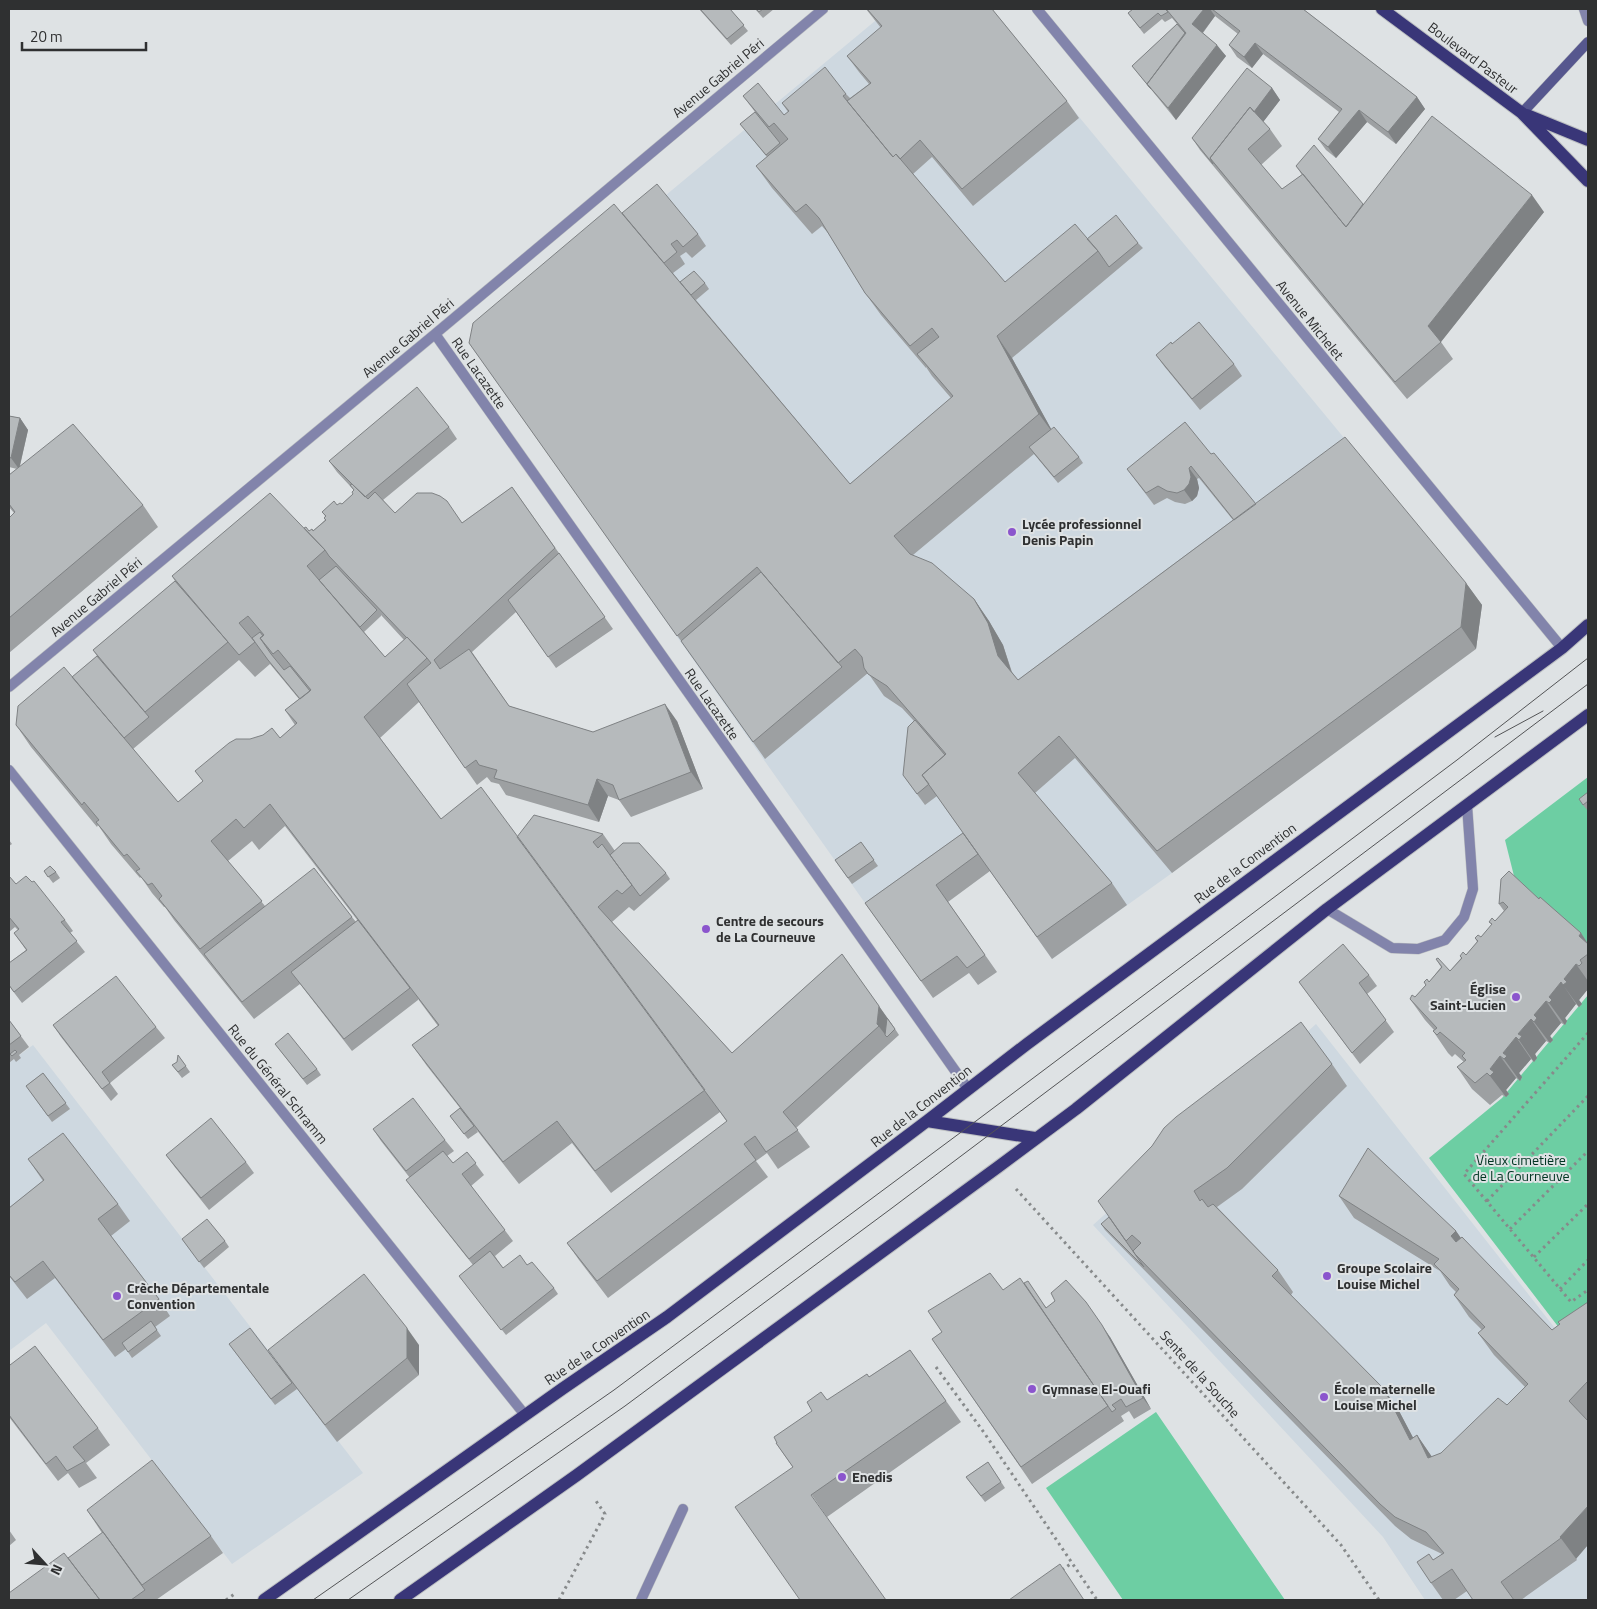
<svg xmlns="http://www.w3.org/2000/svg" width="1597" height="1609" viewBox="0 0 1597 1609" font-family="'Titillium Web',sans-serif">
<style>
.built{fill:#ced8e0}
.green{fill:#6dcea3}
.lines{fill:none;stroke-linecap:round;stroke-linejoin:round}
.lane-casing{stroke:#bbbec0;stroke-width:11}
.street-casing{stroke:#bbbec0;stroke-width:11}
.secondary-casing{stroke:#bbbec0;stroke-width:11}
.primary-casing{stroke:#bbbec0;stroke-width:14}
.path{stroke:#878a8b;stroke-width:3;stroke-dasharray:2.5 4;stroke-linecap:butt}
.lane{stroke:#8284ab;stroke-width:10}
.street{stroke:#8284ab;stroke-width:10}
.secondary{stroke:#56578e;stroke-width:10}
.primary{stroke:#393678;stroke-width:12}
.tram{stroke:#535456;stroke-width:1}
.wall{fill:#9da0a2;fill-rule:evenodd}
.shaded-wall{fill:#7f8284}
.building{fill:#b6babc;stroke:#7f8284}
.poi-dot{fill:#8b55cd;stroke:#dee2e4;stroke-width:2}
.labels{text-anchor:middle;stroke-width:4;stroke-linejoin:round;paint-order:stroke}
.street-label{font-size:14px;fill:#2f3031;stroke:#dee2e4}
.poi-label{font-size:14px;font-weight:bold;fill:#2f3031;stroke:#dee2e4;text-anchor:start}
.park-label{font-size:14px;fill:#003522;stroke:#dee2e4}
</style>
<rect width="100%" height="100%" fill="#dee2e4"/>
<path class="built" d="M990 9 1482 605 1172 873 1052 959 976 850 877 920 485 365 630 225 875 21Z
M1316 1024 1565 1341 1588 1327V1600H1425L1383 1537 1093 1225Z
M33 1045 363 1473 232 1564 46 1323 9 1351V1063Z"/>
<path class="green" d="M1588 777V951L1517 888 1505 840Z
M1588 995V1316L1563 1333 1429 1158 1502 1098Z
M1156 1412 1285 1600H1123L1046 1488Z"/>
<g class="lines">
<defs>
<path id="lane" d="M1584 9 1588 21
M1327 909 1392 948 1418 949 1445 940 1464 917 1473 889 1467 805
M641 1600 683 1509"/>
<path id="street" d="M1037 9 1562 648
M435 334 968 1089
M9 687 435 334 823 9
M9 770 525 1415"/>
<path id="secondary" d="M1522 113 1588 42"/>
<path id="primary" d="M1382 9 1522 113 1588 181
M1527 115 1588 140
M927 1121 1035 1138
M264 1600 562 1389 667 1317 927 1121 1027 1044 1562 648 1588 625
M400 1600 577 1475 998 1167 1076 1109 1327 909 1588 715"/>
</defs>
<use href="#lane" class="lane-casing"/>
<use href="#street" class="street-casing"/>
<use href="#secondary" class="secondary-casing"/>
<use href="#primary" class="primary-casing"/>
<path class="path" d="M1588 1033 1464 1174 1571 1302 1588 1290
M1016 1189 1341 1545 1379 1600
M1487 1201 1588 1096
M1510 1229 1588 1151
M1534 1257 1588 1204
M1560 1289 1588 1260
M936 1367 985 1434 1097 1600
M1062 1570 1072 1563
M226 1600 236 1593
M559 1600 605 1514 594 1498"/>
<use href="#lane" class="lane"/>
<use href="#street" class="street"/>
<use href="#secondary" class="secondary"/>
<use href="#primary" class="primary"/>
<path class="tram" d="M1495 737 1543 711
M313 1600 614 1390 968 1127 1457 760 1588 658
M348 1600 625 1406 892 1208 1588 684"/>
</g>
<path class="wall" d="M699 9H730L748 31 731 45Z
M755 9H774L763 18Z
M866 9H992L1067 101 1079 118 973 206 932 157 913 174 1005 282 1087 239 1138 243 1143 248 1012 358 1051 429 1079 457 1083 463 1058 483 1034 454 913 555 974 599 989 621 1003 645 1012 672 1018 680 1233 520 1199 478 1197 479 1199 488 1197 496 1192 501 1185 504 1175 502 1167 498 1154 505 1127 469 1211 454 1256 504 1466 583 1482 605 1476 649 1172 873 1075 758 1035 793 1112 883 1127 905 1052 959 990 871 948 902 997 972 978 985 969 973 933 998 865 903 963 833 937 796 925 805 903 775 914 721 902 708 884 696 868 673 765 759 469 343 622 213 698 234 706 246 692 258 686 252 680 256 685 264 673 273 680 282 705 283 709 289 696 300 850 484 951 398 932 376 926 367V368L881 315 865 293 828 233 822 226 812 234 772 188 756 166 767 157 740 124 755 112 743 96 784 115 788 112 782 103 846 94 850 98 869 84 859 72 847 56 881 28Z
M1133 9H1303L1417 97 1425 109 1396 144 1367 122 1336 158 1326 150 1318 139 1339 112 1263 54 1252 68 1237 57 1229 45 1238 34 1215 16 1203 33 1226 56 1176 120 1132 66 1177 24 1172 18 1165 22 1162 19 1144 34 1128 13Z
M1272 88 1280 100 1263 122 1270 129 1282 146 1261 165 1282 189 1302 175 1296 166 1363 204 1544 212 1441 342 1453 359 1407 399 1200 150 1192 138Z
M1156 355 1234 364 1242 376 1200 410 1164 366Z
M9 416 20 418 28 430 20 466 143 505 158 527 9 653V518L14 513 9 507V475L17 469 9 467Z
M449 427 457 439 383 500 395 513 462 523 512 487 613 629 556 668 516 612 472 652 509 706 593 732 677 721 703 789 631 817 619 800 608 796 599 822 506 795 499 784 491 782 487 777 477 785 419 702 380 738 441 819 517 837 603 834 615 851 666 873 670 879 634 911 629 907 612 922 732 1053 842 954 899 1035 796 1128 810 1147 778 1169 767 1153 756 1161 768 1177 608 1298 579 1260 567 1243 727 1122 720 1112 611 1193 572 1143 519 1184 476 1129 478 1132 468 1139 450 1116 460 1108 427 1066 412 1045 438 1026 418 999V1000L352 1051 300 984 254 1019 174 920 165 907H164L152 893 141 877 140 878 111 844 98 825 97 827 31 747 16 725 97 656 93 650 175 581 172 576 304 528 309 531H313L325 520 324 518 325 516 322 512 337 505 342 504 353 494 354 490 351 487 337 472 329 461ZM381 615 404 640 385 657 364 632 381 616ZM239 660 255 677 270 664 299 699 285 710 295 725 280 738 195 771 203 781 178 802 133 749ZM285 826 358 921 356 922 352 917 265 906 228 861 252 841 259 850Z
M1588 792V811L1583 805Z
M9 840 12 844 9 846Z
M861 842 878 866 852 884 835 860Z
M44 871 56 872 60 878 53 883Z
M9 876 16 884 65 920 73 931 70 933 85 952 22 1003 9 986V963L26 950 14 933 18 930 15 927 9 932Z
M1501 879 1539 899 1581 933 1588 944V989L1579 1000 1582 1004 1579 1007 1576 1004 1565 1018 1567 1021 1565 1025 1561 1023 1550 1036 1553 1040 1550 1043 1546 1041 1535 1054 1537 1058 1534 1062 1531 1059 1519 1073 1522 1077 1520 1081 1516 1078 1506 1090 1509 1094 1506 1097 1502 1095 1490 1105 1472 1089 1457 1067 1464 1062 1455 1054 1452 1057 1448 1053 1433 1031 1434 1030 1425 1020 1410 999 1415 997 1426 985 1424 982H1429L1441 967 1436 959 1450 971 1461 958 1460 956 1466 955 1477 942 1475 938 1481 937 1492 925 1489 922 1495 921 1504 911 1499 904Z
M1369 975 1377 986 1367 994 1394 1032 1360 1064 1299 982Z
M9 1020 29 1047 19 1055 21 1058 16 1062 14 1059 9 1063Z
M53 1025 156 1027 165 1038 110 1083 118 1094 111 1101 61 1037Z
M275 1044 317 1069 321 1075 307 1085Z
M178 1055 190 1072 182 1078 172 1065 177 1062Z
M1332 1064 1347 1086 1242 1189 1217 1207 1278 1270 1293 1292 1291 1295 1399 1411 1413 1438 1417 1435 1432 1457 1441 1453 1507 1405 1525 1387 1494 1355 1478 1333 1482 1330 1469 1317 1454 1295 1456 1292 1450 1286 1440 1271 1354 1218 1339 1196 1456 1231 1461 1238 1552 1330 1588 1302V1419L1587 1420 1576 1559 1577 1560 1521 1600H1473L1467 1591 1454 1600H1443L1431 1583 1433 1560 1442 1554 1411 1539 1395 1526 1105 1230 1101 1224Z
M43 1073 70 1109 52 1122 26 1086Z
M373 1129 445 1140 454 1151 447 1156 453 1163 467 1152 484 1175 471 1186 513 1241 495 1256 503 1268 527 1265 554 1288 558 1294 506 1335 459 1276 473 1265 415 1192 406 1180 410 1178 381 1141Z
M166 1155 246 1162 254 1173 209 1210 174 1166Z
M28 1159 118 1204 130 1221 111 1236 159 1299 170 1316 155 1327 161 1336 132 1358 126 1349 115 1357 55 1278 27 1299 9 1276V1208L43 1181Z
M182 1239 225 1241 229 1247 204 1268Z
M1024 1283 1046 1307 1110 1337 1151 1409 1134 1419 1129 1411 1121 1416 1124 1421 1032 1484 932 1339 1003 1290Z
M229 1344 279 1365 419 1345V1375L337 1442 295 1386 297 1389 275 1405Z
M910 1350 961 1422 827 1517 776 1443H777L827 1400 869 1377Z
M9 1362 10 1365 98 1428 110 1445 86 1463 97 1478 79 1488 68 1473 58 1481 9 1417Z
M988 1462 1005 1488 985 1502 966 1477Z
M87 1510 211 1536 223 1553 156 1600H9L68 1558 102 1533Z
M9 1530 16 1540 9 1546Z"/>
<path class="shaded-wall" d="M1204 9H1210L1215 16 1200 36 1192 24Z
M1255 43 1263 54 1252 68 1244 57Z
M1217 45 1226 56 1176 120 1168 108Z
M1272 88 1280 100 1223 174 1214 163Z
M1417 97 1425 109 1396 144 1388 132Z
M1359 110 1367 122 1336 158 1328 147Z
M1532 195 1544 212 1440 343 1428 326Z
M997 336 1012 358 1055 436 1039 414Z
M20 418 28 430 19 469 11 458Z
M1189 468 1197 479 1199 488 1197 496 1192 501 1184 490Z
M1466 583 1482 605 1476 649 1461 627Z
M974 599 989 621 1003 645 1013 677 998 656Z
M665 704 677 721 703 789 691 772Z
M597 779 608 796 599 822 588 805Z
M1581 933 1588 944 1579 936Z
M1576 964 1588 981V989L1579 1000 1582 1004 1579 1007 1563 985 1564 979Z
M1561 982 1576 1004 1565 1018 1567 1021 1565 1025 1549 1003V997Z
M1546 1001 1561 1023 1550 1036 1553 1040 1550 1043 1534 1022V1015Z
M879 1006 891 1023 899 1035 891 1024 887 1037 877 1024Z
M1531 1019 1546 1041 1535 1054 1537 1058 1534 1062 1519 1040 1518 1034Z
M1516 1037 1531 1059 1519 1073 1522 1077 1520 1081 1504 1059 1503 1053Z
M1500 1056 1516 1078 1506 1090 1509 1094 1506 1097 1490 1076V1069Z
M1456 1231 1471 1253 1466 1258 1451 1236Z
M1102 1325 1110 1337 1151 1409 1143 1398Z
M407 1328 419 1345V1375L407 1358Z
M1384 1389 1399 1411 1426 1462 1410 1440Z
M1417 1435 1432 1457 1428 1458Z
M1588 1506V1545L1576 1559 1577 1560 1560 1537Z"/>
<path class="building" d="M700 9H730L744 25 727 39Z
M756 9H763L759 12Z
M867 9H992L1067 101 962 189 920 140 900 159 896 154 893 157 847 101 871 83 847 56 882 26Z
M1133 9H1165L1168 12 1161 16 1158 13 1140 28 1128 13Z
M1166 9H1204L1192 24 1217 45 1168 108 1147 84 1186 33Z
M1212 9H1303L1417 97 1388 132 1359 110 1328 147 1318 139 1342 109 1255 43 1244 57 1229 45 1240 31Z
M1177 24 1185 33 1147 84 1151 89 1132 66Z
M825 67 846 94 843 96 893 157 896 154 1005 282 1075 224 1098 251 997 336 1039 414 894 536 910 554 932 563 974 599 988 623 998 656 1018 680 1345 437 1466 583 1461 627 1157 851 1059 736 1018 773 1112 883 1037 937 922 775 946 754 887 686 868 674 864 668 862 657 855 649 838 663 757 567 677 636 469 343 473 323 614 204 850 484 953 396 917 354 939 337 932 328 910 346 865 293 819 218 806 204 796 212 756 166 788 139 774 123 769 127 743 96 758 83 784 115 789 111 782 103Z
M1247 68 1272 88 1254 112 1250 107 1210 158 1213 164 1192 138Z
M1250 107 1270 129 1248 149 1282 189 1303 174 1346 227 1432 116 1532 195 1428 326 1441 342 1395 382 1210 158Z
M755 112 780 143 766 155 740 124Z
M1314 145 1363 204 1346 227 1296 166Z
M657 184 698 234 683 247 677 240 671 244 677 252 664 263 622 213Z
M1116 215 1138 243 1109 267 1098 251 1087 239Z
M694 271 705 283 691 295 680 282Z
M1199 322 1234 364 1192 399 1156 355 1171 342 1172 344Z
M417 387 449 427 365 497 329 461Z
M9 416 20 418 11 458 9 457Z
M1185 422 1211 454 1214 453 1256 504 1234 520 1191 466 1189 468 1191 477 1189 484 1184 490 1177 493 1167 491 1158 486 1146 493 1127 469Z
M73 424 143 505 9 618V518L15 512 9 504V475Z
M1054 427 1079 457 1054 477 1029 447Z
M352 484 368 499 375 492 395 513 417 493H432L440 496 447 501 462 523 512 487 555 548 434 660 440 669 469 649 509 706 593 732 665 704 691 772 619 800 613 785 597 779 588 805 494 778 497 770 479 765 476 760 465 768 407 684 431 663 427 658 407 637V638L329 556 325 550 304 528 306 527 309 531 312 529 313 531 326 520 324 518 326 516 322 512 334 501 337 505 340 503 342 504 353 494 352 492 354 490 350 485Z
M270 493 325 550 307 566 385 657 407 637 427 658 364 717 441 819 481 787 705 1090 595 1171 557 1121 503 1162 412 1045 439 1025 270 804 244 828 236 819 211 841 262 901 200 949 159 899 162 896 152 883 148 885 136 871 140 869 127 854 124 856 96 822 99 820 84 802 82 805 16 725 18 706 64 667 178 802 203 781 195 771 229 743 236 739H250L263 735 272 728 280 738 297 723 285 710 311 690 278 650 273 654 260 638 264 635 248 616 239 623 255 642 239 655 172 576Z
M559 553 605 617 548 657 508 600Z
M336 566 377 610 360 627 319 580Z
M761 572 842 667 753 742 681 641Z
M175 581 228 642 145 712 93 650Z
M260 632 263 636 260 638 271 654 284 670 290 666 310 691 300 699 268 660 252 638Z
M97 656 149 717 124 738 72 677Z
M915 720 945 755 922 775 929 784 917 794 903 775 908 727Z
M1588 792V801L1583 805 1579 799Z
M534 815 603 834 593 842 598 848 602 844 632 885 622 894 617 890 598 907 732 1053 842 954 879 1006 877 1024 879 1026 783 1112 798 1130 766 1152 755 1136 744 1144 756 1160 597 1281 567 1243 727 1121 517 837Z
M963 833 978 854 936 885 985 955 967 968 957 956 921 981 865 903Z
M861 842 874 860 848 878 835 860Z
M623 843H639L666 873 640 896 610 855Z
M50 866 56 872 48 877 44 871Z
M314 868 352 917 242 1002 204 954Z
M1509 871 1539 899 1540 897 1581 933 1579 936 1588 944V954L1580 960 1582 963 1579 966 1576 964 1564 979 1567 982 1563 985 1561 982 1549 997 1552 1000 1549 1003 1546 1001 1534 1015 1537 1018 1534 1022 1531 1019 1518 1034 1522 1036 1519 1040 1516 1037 1503 1053 1507 1056 1504 1059 1500 1056 1490 1069 1494 1072 1490 1076 1487 1073 1475 1083 1457 1067 1466 1060 1462 1056 1465 1053 1440 1032 1437 1035 1433 1031 1437 1028 1410 999 1412 995 1415 997 1426 985 1424 982 1427 979 1429 982 1442 967 1436 959 1438 958 1450 971 1462 958 1460 956 1463 952 1466 955 1478 941 1475 938 1478 935 1481 937 1492 924 1489 922 1492 918 1495 921 1508 907 1503 902 1499 904 1501 879Z
M9 876 16 884 26 876 32 882 34 881 65 920 61 922 77 941 14 992 9 985V963L27 950 14 933 19 929 9 917Z
M358 920 410 988 344 1039 291 972Z
M1343 944 1369 975 1359 983 1386 1020 1352 1053 1299 982Z
M116 976 156 1027 102 1072 110 1083 102 1089 53 1025Z
M887 1018 895 1029 887 1037 885 1035Z
M9 1020 21 1036 9 1045Z
M1301 1022 1332 1064 1227 1168 1194 1191 1200 1201 1202 1199 1208 1207 1213 1204 1278 1270 1272 1276 1384 1389 1410 1440 1417 1435 1428 1458 1441 1453 1498 1398 1507 1405 1528 1384 1478 1333 1485 1327 1454 1295 1459 1289 1434 1264 1439 1259 1339 1196 1368 1148 1456 1231 1451 1236 1456 1242 1462 1237 1552 1330 1560 1324 1558 1322 1588 1302V1381L1569 1401 1588 1421V1506L1560 1537 1561 1538 1501 1582 1514 1600H1473L1452 1569 1431 1583 1417 1562 1429 1554 1433 1560 1444 1553 1426 1532 1395 1517 1380 1504 1135 1254 1133 1251 1141 1243 1132 1235 1126 1241 1098 1201 1152 1146 1164 1128 1176 1117Z
M288 1033 317 1069 303 1079 275 1044Z
M15 1050 17 1052 12 1056 10 1054Z
M178 1055 186 1066 178 1072 172 1065 177 1062Z
M43 1073 66 1103 48 1116 26 1086Z
M413 1098 445 1140 406 1171 373 1129Z
M460 1108 474 1126 464 1134 450 1116Z
M211 1118 246 1162 201 1198 166 1155Z
M63 1133 118 1204 98 1219 159 1299 103 1340 43 1261 15 1282 9 1275V1208L44 1180 28 1159Z
M443 1151 453 1163 467 1152 476 1163 462 1174 505 1230 469 1259 406 1180Z
M1109 1217 1144 1267 1101 1224Z
M207 1219 225 1241 199 1262 182 1239Z
M490 1251 503 1268 520 1255 527 1265 532 1262 554 1288 501 1330 459 1276Z
M990 1273 1003 1290 1020 1278 1108 1406 1021 1467 932 1339 942 1332 928 1311Z
M364 1274 407 1328V1358L325 1425 268 1350Z
M1066 1280 1086 1302 1102 1325 1143 1398 1126 1407 1121 1399 1112 1405 1116 1409 1112 1412 1024 1283 1028 1281 1046 1308 1055 1301 1051 1293Z
M151 1321 157 1330 128 1352 122 1343Z
M250 1328 292 1383 271 1399 229 1344Z
M35 1346 98 1428 73 1447 85 1461 67 1471 56 1456 46 1464 9 1415V1362L10 1365Z
M910 1350 946 1401 811 1495 886 1600H800L735 1507 793 1467 776 1443H777L774 1437 812 1411 807 1402 821 1392 827 1400 867 1374 869 1377Z
M152 1460 211 1536 142 1585 87 1510Z
M988 1462 1001 1482 981 1496 966 1477Z
M103 1532 145 1590 131 1600H100L68 1558Z
M64 1553 100 1600H9V1593Z
M1060 1564 1084 1600H1009Z"/>
<g class="poi-dot">
<circle cx="1012" cy="532" r="5"/>
<circle cx="706" cy="929" r="5"/>
<circle cx="1516" cy="997" r="5"/>
<circle cx="1327" cy="1276" r="5"/>
<circle cx="117" cy="1296" r="5"/>
<circle cx="1032" cy="1389" r="5"/>
<circle cx="1324" cy="1397" r="5"/>
<circle cx="842" cy="1477" r="5"/>
</g>
<g class="labels">
<g class="street-label">
<text transform="translate(1473 58) rotate(37)" y="5">Boulevard Pasteur</text>
<text transform="translate(718 78) rotate(-40)" y="5">Avenue Gabriel Péri</text>
<text transform="translate(1310 320) rotate(51)" y="5">Avenue Michelet</text>
<text transform="translate(408 338) rotate(-40)" y="5">Avenue Gabriel Péri</text>
<text transform="translate(479 373) rotate(55)" y="5">Rue Lacazette</text>
<text transform="translate(96 597) rotate(-40)" y="5">Avenue Gabriel Péri</text>
<text transform="translate(712 704) rotate(55)" y="5">Rue Lacazette</text>
<text transform="translate(1245 863) rotate(-37)" y="5">Rue de la Convention</text>
<text transform="translate(278 1084) rotate(51)" y="5">Rue du Général Schramm</text>
<text transform="translate(921 1106) rotate(-38)" y="5">Rue de la Convention</text>
<text transform="translate(597 1347) rotate(-34)" y="5">Rue de la Convention</text>
<text transform="translate(1200 1374) rotate(48)" y="5">Sente de la Souche</text>
</g>
<g class="poi-label">
<text x="1022" y="529">Lycée professionnel<tspan x="1022" dy="16">Denis Papin</tspan></text>
<text x="716" y="926">Centre de secours<tspan x="716" dy="16">de La Courneuve</tspan></text>
<text x="1506" y="994" text-anchor="end">Église<tspan x="1506" dy="16">Saint-Lucien</tspan></text>
<text x="1337" y="1273">Groupe Scolaire<tspan x="1337" dy="16">Louise Michel</tspan></text>
<text x="127" y="1293">Crèche Départementale<tspan x="127" dy="16">Convention</tspan></text>
<text x="1042" y="1394">Gymnase El-Ouafi</text>
<text x="1334" y="1394">École maternelle<tspan x="1334" dy="16">Louise Michel</tspan></text>
<text x="852" y="1482">Enedis</text>
</g>
<g class="park-label">
<text x="1521" y="1165">Vieux cimetière<tspan x="1521" dy="16">de La Courneuve</tspan></text>
</g>
</g>
<rect width="1597" height="1609" fill="none" stroke="#2f3031" stroke-width="20"/>
<g transform="translate(45 1564) rotate(116)" stroke="#dee2e4" stroke-width="4" paint-order="stroke">
<path d="M0-4L9 19L0 12L-9 19Z" fill="#2f3031"/>
<text y="-8" font-size="14" font-weight="bold" text-anchor="middle" fill="#2f3031">N</text>
</g>
<path d="M22 42v8h124v-8" fill="none" stroke="#2f3031" stroke-width="2.5"/>
<text x="30" y="42" font-size="15" fill="#2f3031" stroke="#dee2e4" stroke-width="4" paint-order="stroke">20 m</text>
</svg>
